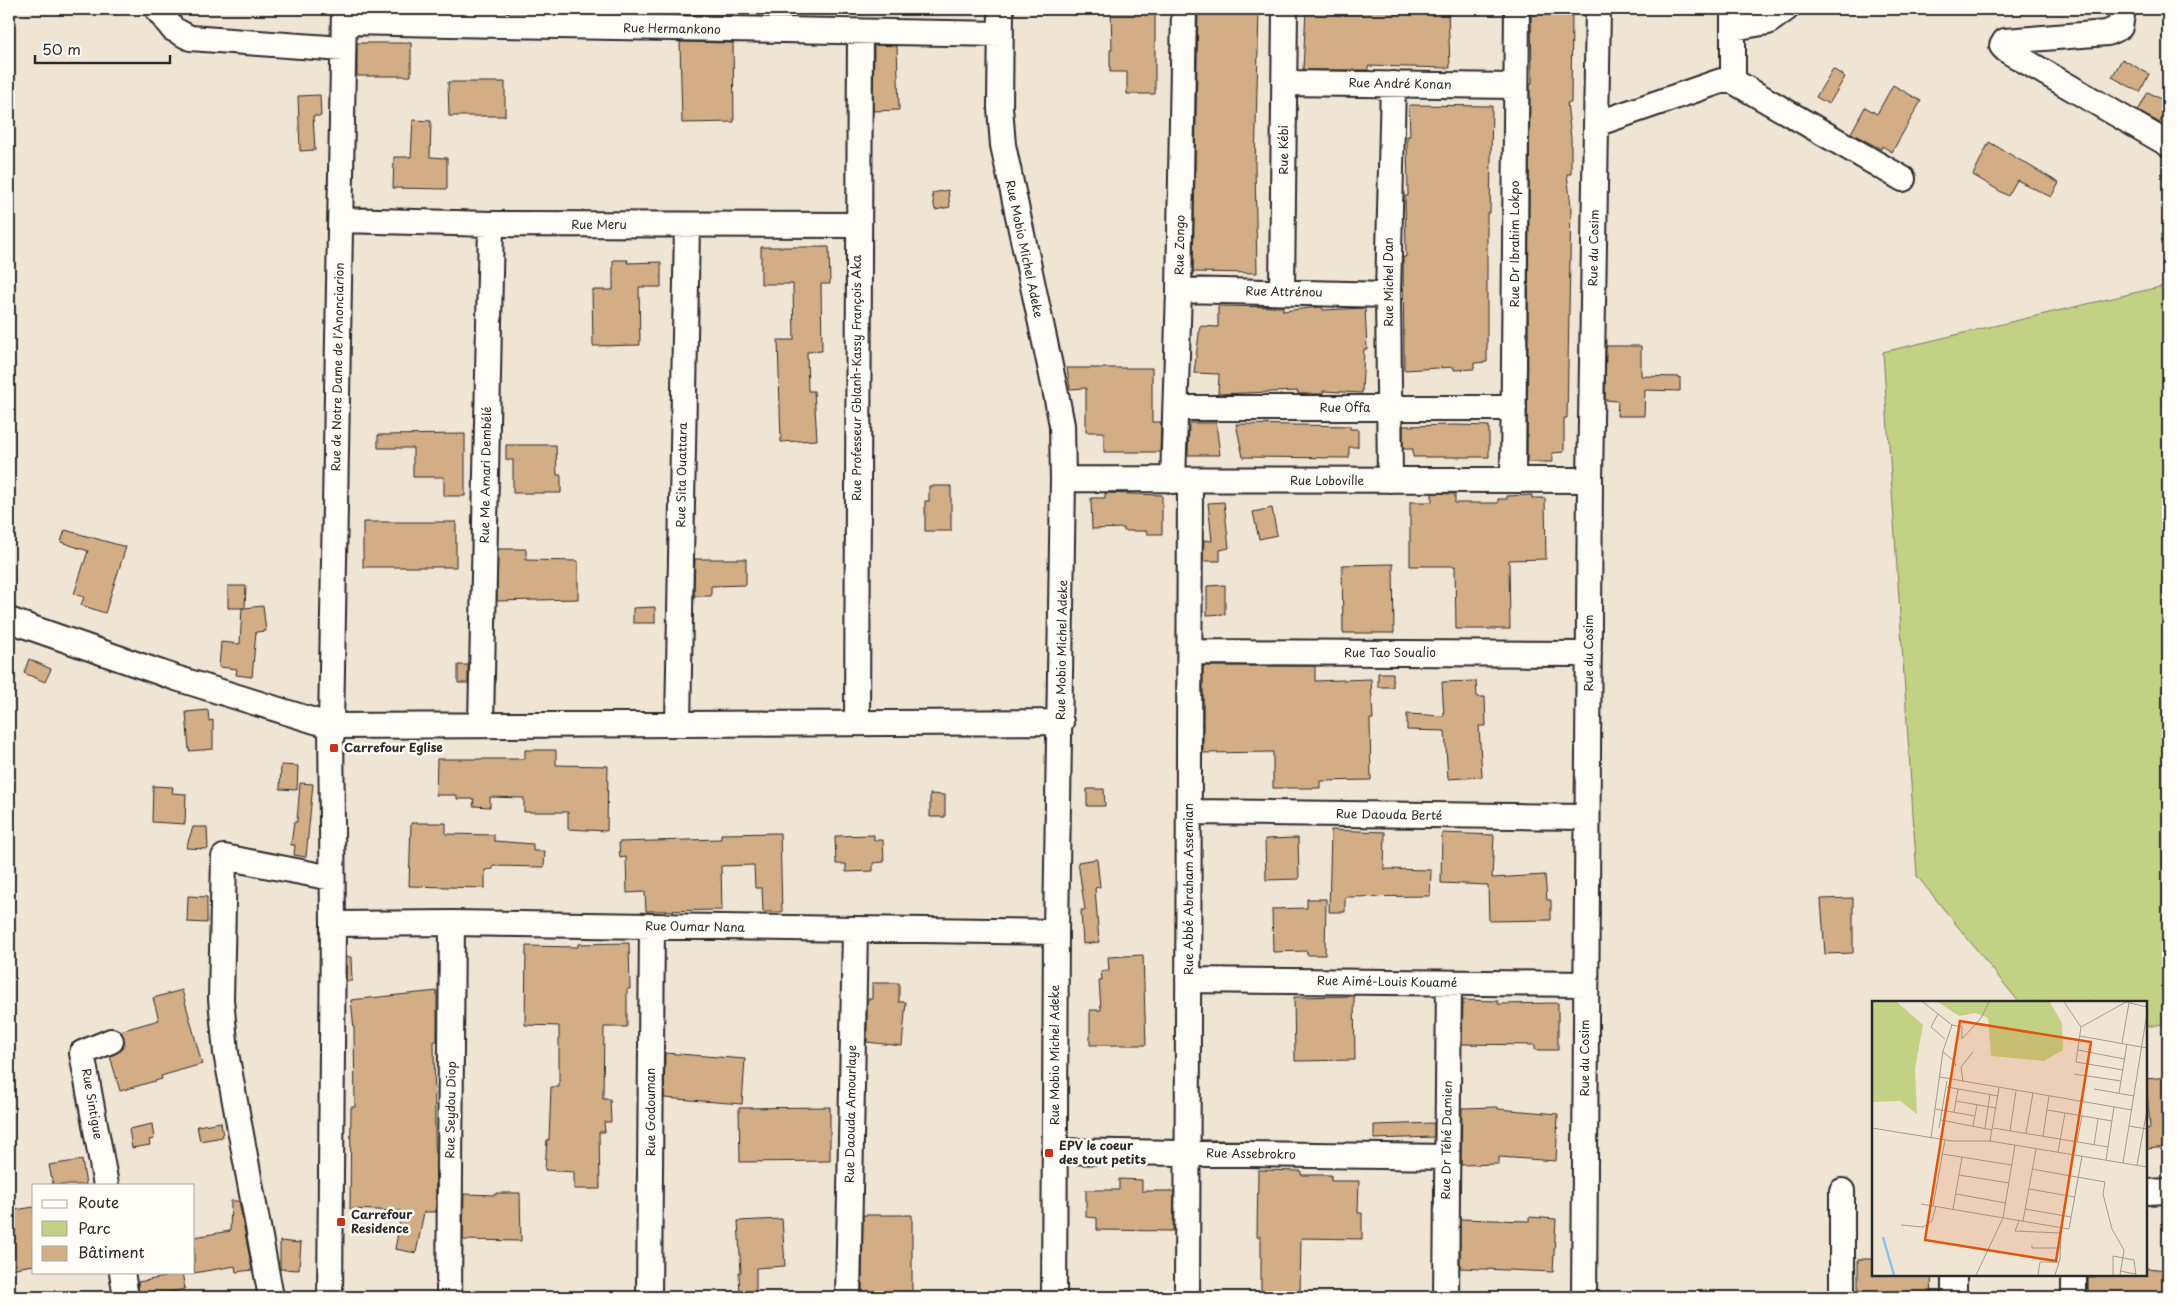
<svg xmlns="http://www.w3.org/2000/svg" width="2177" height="1306" viewBox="0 0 2177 1306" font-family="'Playpen Sans',sans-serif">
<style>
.green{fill:#c3d185;stroke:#777e58}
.building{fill:#d3ad85;stroke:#2b2b2b}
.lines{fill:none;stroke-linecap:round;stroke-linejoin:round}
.minor-casing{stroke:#2b2b2b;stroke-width:28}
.minor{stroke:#fdfcf7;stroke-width:24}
.poi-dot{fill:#c8321e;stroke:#fdfcf7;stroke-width:2}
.labels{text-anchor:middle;stroke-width:5;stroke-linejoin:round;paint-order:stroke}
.street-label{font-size:12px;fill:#2b2b2b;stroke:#fdfcf7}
.poi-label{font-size:12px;font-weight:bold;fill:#2b2b2b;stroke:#fdfcf7;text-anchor:start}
.inset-river{fill:none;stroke:#88c3e7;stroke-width:2.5}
.inset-road{fill:none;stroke:#a19a91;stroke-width:1}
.view{fill:#df570e;fill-opacity:0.15;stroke:#df570e;stroke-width:2.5}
.inset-edge{fill:none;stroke:#2b2b2b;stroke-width:2.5}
</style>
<rect width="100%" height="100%" fill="#f0e4d5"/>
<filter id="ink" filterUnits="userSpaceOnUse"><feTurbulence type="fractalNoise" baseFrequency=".02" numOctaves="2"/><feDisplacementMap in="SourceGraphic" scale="10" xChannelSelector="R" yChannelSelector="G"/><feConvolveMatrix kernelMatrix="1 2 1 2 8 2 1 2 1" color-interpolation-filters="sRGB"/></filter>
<g filter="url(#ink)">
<path class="green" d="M2168 285V1023L2146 1027V1002H2019L1917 876 1883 352Z"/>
<path class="building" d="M1111 9H1155V94H1127V72H1110V50H1112Z
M1306 9H1448L1450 68 1368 66V70H1303Z
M1531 9H1572L1571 103H1567L1571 138V174H1567L1571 206 1567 418H1564V452L1552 453V462H1527L1530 83H1532Z
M1198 11H1259L1255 166 1257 273 1193 272Z
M680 42 733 43 734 122 682 123Z
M357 43H411V76H357Z
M874 45 897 46 899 110 873 111Z
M2122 59 2149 74 2140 92 2112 77Z
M1833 69 1845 77 1829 104 1816 97Z
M448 82H505V116H449Z
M1893 85 1921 101 1892 152 1882 146 1881 149 1851 133 1865 107 1877 114Z
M2148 92 2168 103 2160 123 2138 111Z
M320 95 321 116H313L315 150 300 151 298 96Z
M1409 105 1492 106 1490 213H1487V362L1474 363V369L1454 370V367L1404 370 1403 257H1406L1405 196H1408L1407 136H1410Z
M413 120 431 121 430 157 447 158V189L393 188 394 157H411Z
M1989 142 2059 183 2051 197 2017 180 2008 196 1973 175Z
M948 190 950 207 935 210 932 193Z
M761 247H829L830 284H821L822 351 807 352 808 391H814L817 440 781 442 778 340H794L793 284H761Z
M613 260H628L627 263 661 262V287H639L640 345 593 346 592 290H613Z
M1218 306 1283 307V311L1319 307H1322L1323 310 1365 308 1367 349H1364L1362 393 1323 391V394H1298V391L1218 394 1219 374 1194 373 1200 326 1218 327Z
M1606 346H1641V376L1680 377V391L1645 390 1644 416H1617L1618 401 1605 400Z
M1067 368H1152V422H1161L1160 452H1104V432H1086V388L1070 389Z
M1189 423H1216L1220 455H1188Z
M1236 424 1350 426V429H1358V447H1349V458L1243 457Z
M1455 425 1489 426V457H1413V449H1403V426Z
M465 434V496H444V477H413V448H378V435Z
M506 445H556L557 475H561V493H513V460H506Z
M929 486H951V531H925V501H929Z
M1105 493 1162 495V534H1147V531H1124V528L1092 529 1091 498H1105Z
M1432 493 1455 494V503H1498V499H1507V496L1532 495V498H1545L1546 559 1509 560 1510 629H1456L1455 566H1410V502H1432Z
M1224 502 1229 548 1220 550V561H1203L1204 540 1212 541 1208 503Z
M1272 508 1277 535 1259 539 1253 512Z
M363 522H456V567H363Z
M65 530 126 547 105 613 81 605 84 597 74 594 88 551 61 542Z
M498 549H526V560L578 561V599L497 601Z
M695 559H746V585L711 586V596H694Z
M1393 564 1394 633H1343L1342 565Z
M1225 585V614L1207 615V586Z
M228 586H246L245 608 263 606 266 631 256 632 252 677 236 675 237 669 219 667 221 642 240 644 242 608H244H228Z
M655 607V623H633V608Z
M29 659 51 669 45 682 24 673Z
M458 665H468V683H458Z
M1203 666H1315V681L1371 679 1373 719H1370L1371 780 1320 781V788H1273V752L1203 753Z
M1378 673H1393V687H1378Z
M1476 681 1477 697H1485L1486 726H1479L1482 777 1448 779 1445 731 1407 730V714L1444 716 1442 682Z
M208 710 209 721 213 720V749L189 751 186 712Z
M525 750H556V765L608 766 607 831 568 829V812H524V798L490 797V807L473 806 474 799H457V795H436L437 759H525Z
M281 765 298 766 297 790 280 789Z
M300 783 313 784 306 857 294 855 295 845H291L294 822H297Z
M153 786 173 787 172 793 186 794 185 824 152 822Z
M1087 789H1104L1105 806H1087Z
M930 794 945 795V817H930Z
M411 823H446V834L494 835V841L533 844V851H545L544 867 493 866V869L485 870V888L409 886Z
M193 827H207L208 849 186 848Z
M1331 830 1385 832 1384 869 1431 870 1430 896 1345 897V912H1329Z
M780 833 782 912H763L762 888H755L754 865 721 866 722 910 646 911 645 892 627 893 626 857 620 858 619 842 721 839V834Z
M1442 833 1494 835 1492 878 1545 875 1547 900H1551V920L1489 921 1488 885 1441 883Z
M874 835V840H883L884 862 873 863V871L846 872V864H836L835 836Z
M1298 838 1299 879 1266 880 1265 839Z
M1097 859 1100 887 1095 888 1099 942 1083 944 1081 910H1085L1078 862Z
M188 896 207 897V923L187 922Z
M1853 898V953L1825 954 1821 899Z
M1307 899H1326L1325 955H1307V951L1273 952 1272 909 1307 908Z
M629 943 630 989H627V1027H604L603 1099H610L611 1122H604L605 1132H599L600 1189H574V1172L545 1170 547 1139 549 1140 551 1087H559V1026L525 1025 526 946 578 947V944Z
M1143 955 1146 1045H1090V1010H1101L1099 980H1102L1101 971H1109L1108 957Z
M346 957H351L352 981H346Z
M872 983H899V1002H906L902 1046 867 1042V999H872Z
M182 990 202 1064 161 1076 162 1079 120 1091 110 1056 122 1050 124 1043 120 1031 159 1020 153 998Z
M437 991V1041H434L436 1212H424L416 1253 395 1249 402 1211 350 1209 351 1107H355L354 1029 351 1000Z
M1354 996 1355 1060 1295 1061 1294 997Z
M1463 1000 1498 1001V1004L1558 1003V1050H1535V1045L1462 1044Z
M665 1053 745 1059 742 1104 664 1098Z
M2168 1077V1147L2146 1149V1129L2150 1128 2146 1079Z
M830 1107V1161L740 1162 739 1108Z
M1498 1107V1109L1558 1114 1556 1161 1499 1157V1164L1461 1165 1462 1108Z
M221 1122 223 1137 200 1141 197 1126Z
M1434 1123V1137L1374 1139V1125Z
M152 1124 154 1139 149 1140 150 1145 132 1148 129 1129Z
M82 1160 86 1185H53L49 1165Z
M1258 1170 1301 1171V1175H1331V1181H1359L1358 1213H1362V1239L1301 1238 1300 1297H1265V1293H1261V1237H1257Z
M1119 1179 1142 1180V1191H1174L1173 1231 1097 1230V1218L1086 1217V1190H1119Z
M496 1193H520L521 1241 463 1240 464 1194 496 1195Z
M231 1201H239L252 1270 236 1272 235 1266 194 1273V1237L230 1231Z
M34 1207V1265L9 1269V1211Z
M863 1215H912V1297H862Z
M1529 1217 1556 1219 1553 1272 1460 1268V1219L1529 1221Z
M782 1219 785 1266 756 1268V1297H740L739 1272H741L738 1221Z
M280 1241 301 1243 299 1270 280 1269Z
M1858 1259H1873V1275H1931L1932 1297H1858Z
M2146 1268 2168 1270V1297H2088V1278H2095V1275H2146Z
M165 1272H182L185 1289 153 1295V1297H139L138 1282 165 1277Z"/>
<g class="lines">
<defs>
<path id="minor" d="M157 9 173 29 190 38 343 49
M1001 9 1000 108 1003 145 1056 394 1062 425 1063 479 1056 932 1054 1297
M2123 9 2120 27 2107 33 2005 41 2002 46 2006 50 2168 144
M344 22 1001 34
M1733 28 1768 22 1786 9
M1733 81V9
M1284 83 1516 86
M1596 124 1721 81H1733L1903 179
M341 220 491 224 858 225
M1179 290 1388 295
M1282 291 1285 9
M1176 408H1514
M1063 479 1590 480
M1390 480 1388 295 1393 84
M1513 480 1517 9
M1173 481 1179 290 1184 9
M9 620 176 678 331 726 1061 722
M1191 652 1589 654
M857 723 860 33
M678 724 687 226
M481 725 491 224
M1190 812 1587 817
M333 924 452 923 1056 932
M1188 980 1586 984
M1054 1151 1447 1157
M106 1185 82 1053 111 1041
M1842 1191V1297
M2146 1192 2168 1191
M122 1272 126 1297
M271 1297 226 1053 221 999 224 857 332 878
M330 1297 333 924 331 726 344 9
M449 1297 452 923
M649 1297 652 926
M848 1297 855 930
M1187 1297 1190 481
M1446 1297 1449 983
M1584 1297 1590 480 1598 9
M1954 1297V1275
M2074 1297V1275"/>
</defs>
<use href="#minor" class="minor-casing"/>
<use href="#minor" class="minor"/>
</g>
</g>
<g class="poi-dot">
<rect x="329" y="743" width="10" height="10" rx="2.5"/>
<rect x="1044" y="1148" width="10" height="10" rx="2.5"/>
<rect x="336" y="1217" width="10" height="10" rx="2.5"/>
</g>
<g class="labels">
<g class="street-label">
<text transform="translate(672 29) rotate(1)" y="4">Rue Hermankono</text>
<text transform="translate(1400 84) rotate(1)" y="4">Rue André Konan</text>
<text transform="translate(1284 150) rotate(-90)" y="4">Rue Kébi</text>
<text x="599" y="229">Rue Meru</text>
<text transform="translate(1515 244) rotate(-90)" y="4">Rue Dr Ibrahim Lokpo</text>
<text transform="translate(1180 245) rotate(-89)" y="4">Rue Zongo</text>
<text transform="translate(1594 248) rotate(-89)" y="4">Rue du Cosim</text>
<text transform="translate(1024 249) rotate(78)" y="4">Rue Mobio Michel Adeke</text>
<text transform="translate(1389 282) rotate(-90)" y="4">Rue Michel Dan</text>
<text transform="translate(1284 292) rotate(1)" y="4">Rue Attrénou</text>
<text transform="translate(338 367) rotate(-89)" y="4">Rue de Notre Dame de l'Anonciarion</text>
<text transform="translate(857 378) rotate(-90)" y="4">Rue Professeur Gblanh-Kassy François Aka</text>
<text x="1345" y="412">Rue Offa</text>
<text transform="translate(486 475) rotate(-89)" y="4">Rue Me Amari Dembélé</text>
<text transform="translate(682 475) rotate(-89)" y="4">Rue Sita Ouattara</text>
<text x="1327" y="485">Rue Loboville</text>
<text transform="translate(1062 650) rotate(-89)" y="4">Rue Mobio Michel Adeke</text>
<text x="1390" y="657">Rue Tao Soualio</text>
<text transform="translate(1589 653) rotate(-90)" y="4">Rue du Cosim</text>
<text transform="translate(1389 815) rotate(1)" y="4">Rue Daouda Berté</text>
<text transform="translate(1189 889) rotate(-90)" y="4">Rue Abbé Abraham Assemian</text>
<text transform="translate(695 927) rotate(1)" y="4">Rue Oumar Nana</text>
<text transform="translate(1387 982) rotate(1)" y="4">Rue Aimé-Louis Kouamé</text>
<text transform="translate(1055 1055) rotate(-90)" y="4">Rue Mobio Michel Adeke</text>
<text transform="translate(1585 1058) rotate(-90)" y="4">Rue du Cosim</text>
<text transform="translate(92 1104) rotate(80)" y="4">Rue Sintigue</text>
<text transform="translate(451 1110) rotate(-89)" y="4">Rue Seydou Diop</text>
<text transform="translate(651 1112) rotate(-90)" y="4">Rue Godouman</text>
<text transform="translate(851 1114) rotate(-89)" y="4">Rue Daouda Amourlaye</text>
<text transform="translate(1447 1140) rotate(-89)" y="4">Rue Dr Téhé Damien</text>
<text transform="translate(1251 1154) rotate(1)" y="4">Rue Assebrokro</text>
</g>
<g class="poi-label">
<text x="344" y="752">Carrefour Eglise</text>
<text x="1059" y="1150">EPV le coeur<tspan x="1059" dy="14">des tout petits</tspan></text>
<text x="351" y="1219">Carrefour<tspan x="351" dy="14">Residence</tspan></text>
</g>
</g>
<g transform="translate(1872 1001)">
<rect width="275" height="275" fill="#f0e4d5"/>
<path d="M0 1H25L51 24 43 68 45 113 28 100 0 101ZM66 1H178L190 22 191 49 172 60 119 55 116 17 104 12 87 15Z" fill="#c3d185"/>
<path class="inset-river" d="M11 236 22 274"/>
<path class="inset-road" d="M51 1 80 24 71 50 59 137M192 1 209 26M66 13 59 26 73 38M80 24 90 26V38L109 17 117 1M208 35 275 47M250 42 257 2M206 49 252 58M71 51 82 60 84 65M251 69 204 61 209 26 254 1 275 6M202 73 249 80M68 76 260 109M91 81 89 66 101 51M75 86 126 95M222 88 262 95M247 92 255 43M84 100 124 107M63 108 103 115M175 109 240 120M82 111 86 88M69 119 120 129M101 125 105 104M257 125 275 128M0 127 80 140H118L275 166M67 127 75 80M113 127 118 93M121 127 236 146M138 130 144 90M154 132 161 92M171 135 177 95M118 140 127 87M205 141 210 115M222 144 226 118M186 151 193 112M70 153 140 164M234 159 242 106M251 162 275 12M265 164 275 109M160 168 233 181 231 193 240 228 252 249 248 274M87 174 137 182M157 188 203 196M84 193 134 202M49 203 197 228 210 155M61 205 73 139M81 208 90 156M153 208 199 216M147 220 143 230 189 232M151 220 164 148M29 224 51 226 60 220 64 205M160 244V247H188M248 270 264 273M104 274 131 217 143 144M166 274 168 261H187M183 274 188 258 189 231M241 274V255L262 259 264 274"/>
<path class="view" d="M88 20 219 41 184 260 53 239Z"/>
<rect width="275" height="275" class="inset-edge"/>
</g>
<rect width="2177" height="1306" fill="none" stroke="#fdfcf7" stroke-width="30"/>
<rect x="15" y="15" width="2147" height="1276" fill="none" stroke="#2b2b2b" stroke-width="2" filter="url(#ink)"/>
<rect x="32" y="1184" width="162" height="90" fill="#fdfcf7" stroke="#a9a8a5"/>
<rect x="42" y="1200" width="25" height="8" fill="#fdfcf7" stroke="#a9a8a5"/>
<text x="78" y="1208" font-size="15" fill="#2b2b2b">Route</text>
<rect x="42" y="1221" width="25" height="15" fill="#c3d185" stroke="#a9a8a5"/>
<text x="78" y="1234" font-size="15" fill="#2b2b2b">Parc</text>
<rect x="42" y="1246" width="25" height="15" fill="#d3ad85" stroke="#a9a8a5"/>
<text x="78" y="1258" font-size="15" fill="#2b2b2b">Bâtiment</text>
<path d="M35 55v8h135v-8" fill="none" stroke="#2b2b2b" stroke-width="2.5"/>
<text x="42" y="55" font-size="15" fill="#2b2b2b" stroke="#fdfcf7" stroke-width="4" paint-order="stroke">50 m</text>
</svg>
